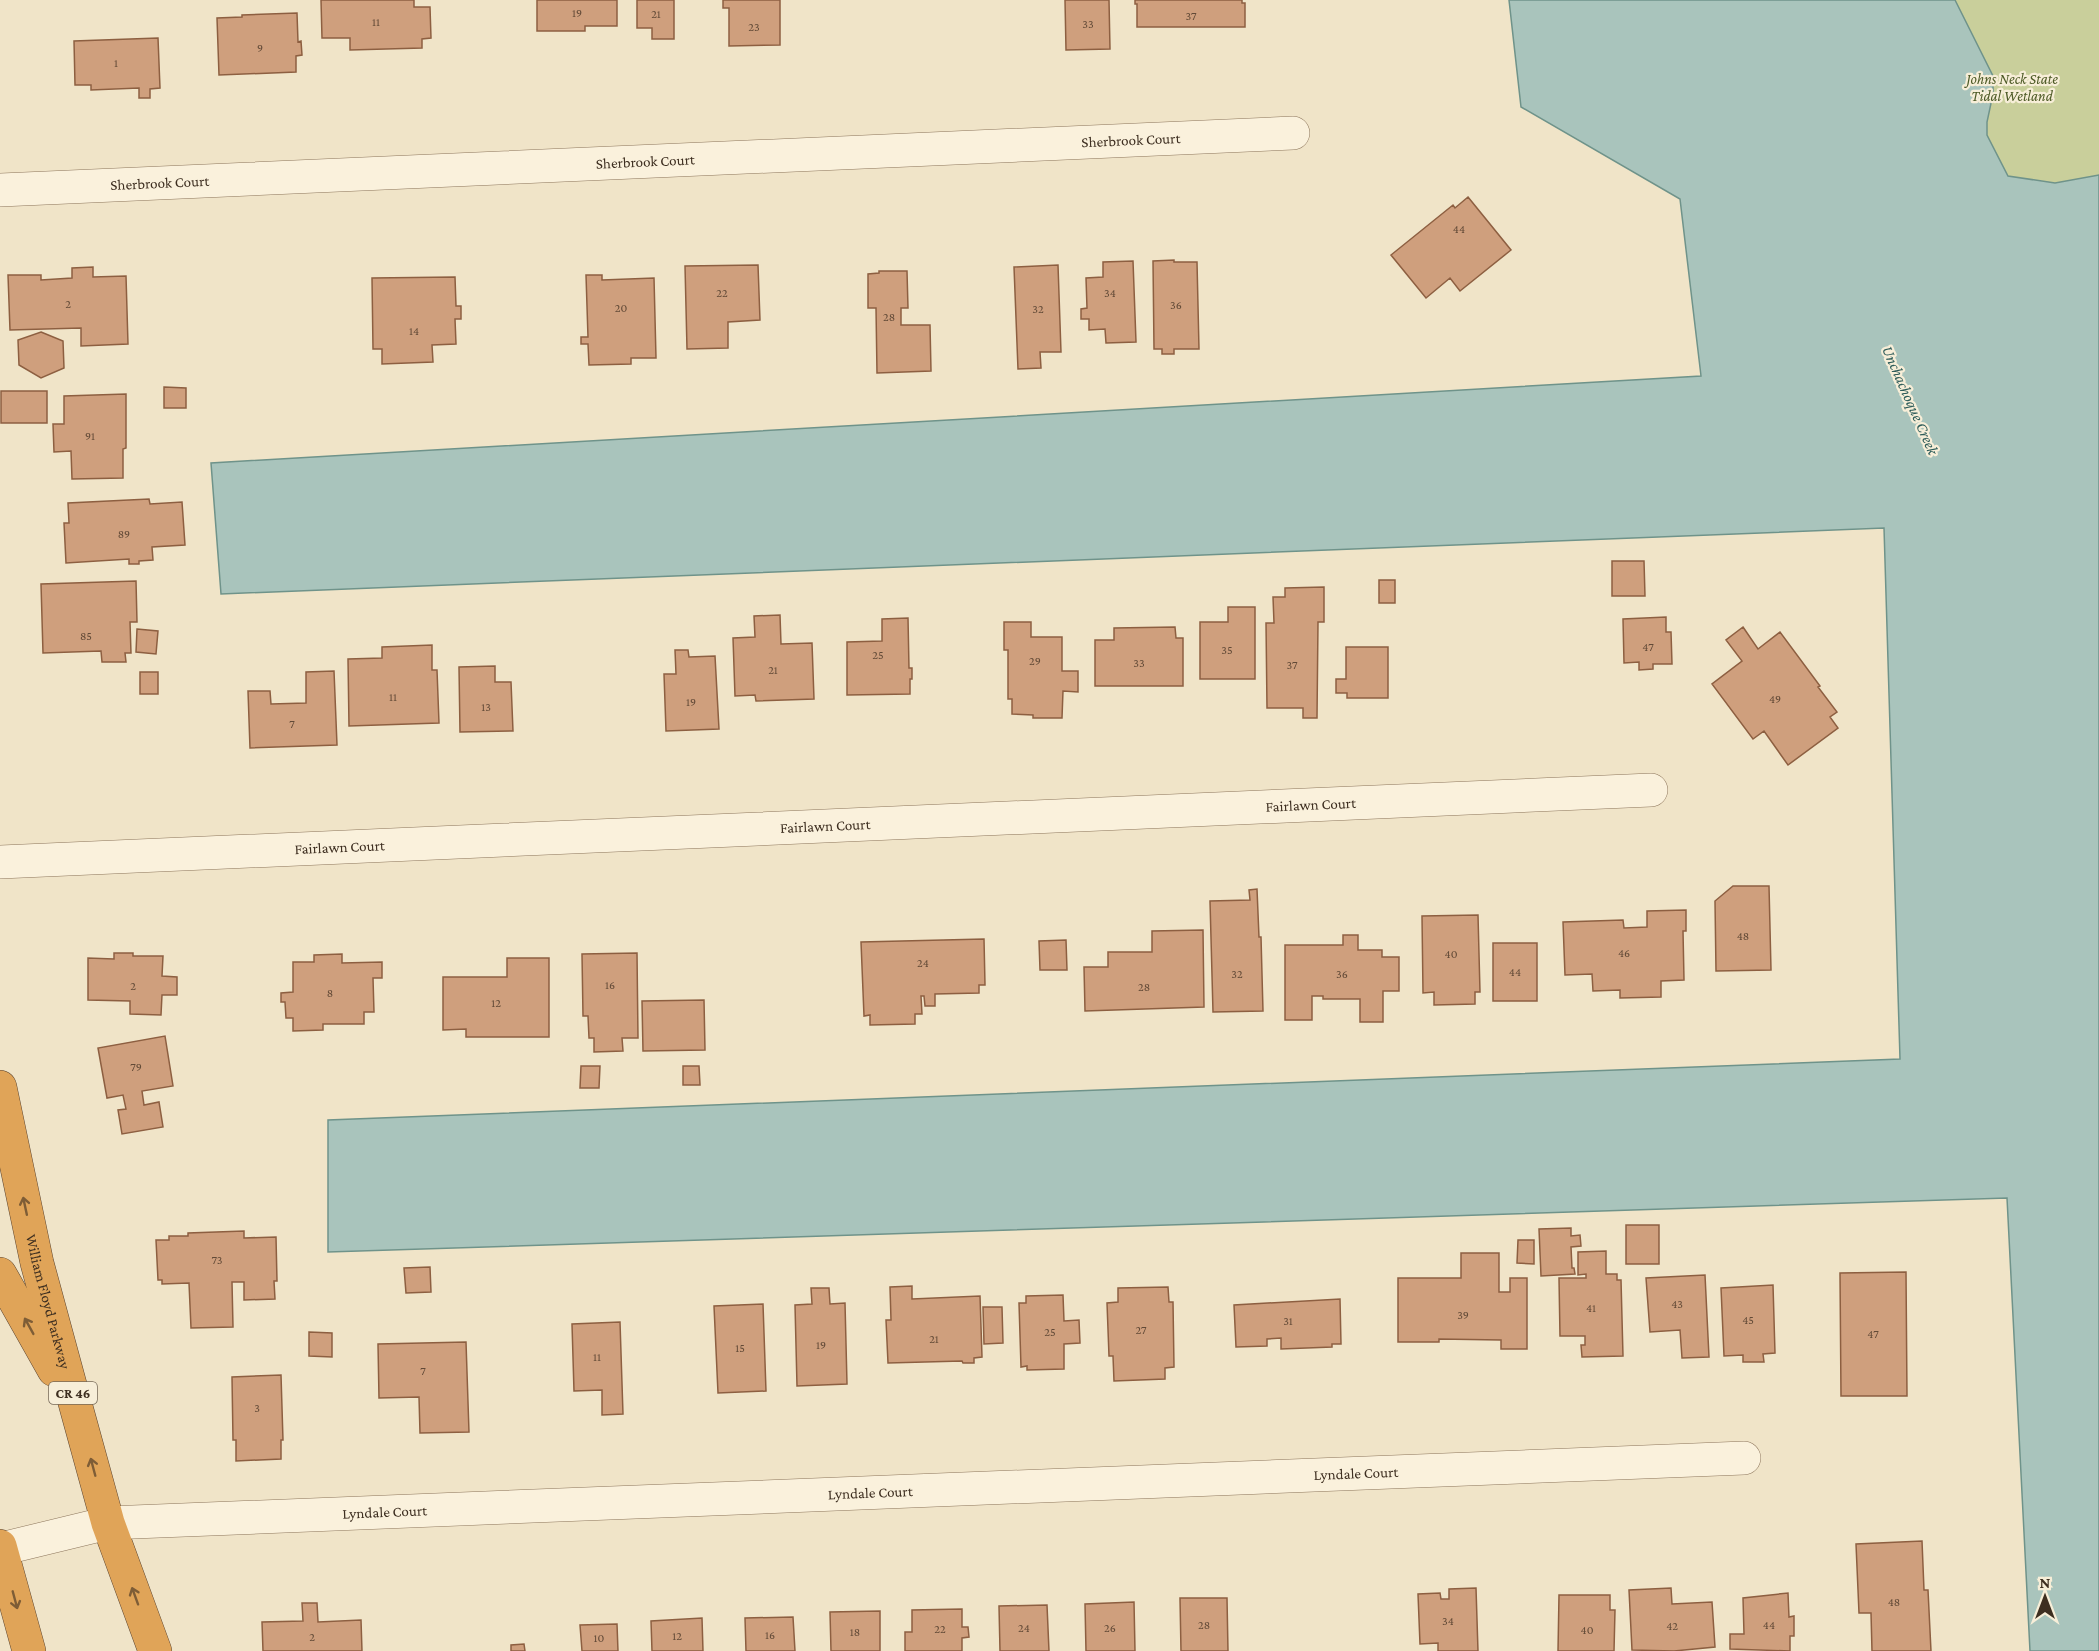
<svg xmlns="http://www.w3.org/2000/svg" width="2099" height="1651" viewBox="0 0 2099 1651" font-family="'Crimson Pro',serif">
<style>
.green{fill:#c9cf9b}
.water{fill:#a9c4bc;stroke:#6f938a;stroke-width:1.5}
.building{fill:#cf9f7d;stroke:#8d5f41;stroke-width:1.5}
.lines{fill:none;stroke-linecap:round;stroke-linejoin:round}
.minor-casing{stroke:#8d765c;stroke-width:34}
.highway-casing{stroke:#5b4430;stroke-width:34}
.minor{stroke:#faf1dc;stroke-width:33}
.highway{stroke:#e0a458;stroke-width:33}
.oneway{stroke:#7e5d36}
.labels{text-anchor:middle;stroke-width:4.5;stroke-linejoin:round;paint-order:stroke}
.number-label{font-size:12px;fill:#624a37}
.shield{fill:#f7eed8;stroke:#756857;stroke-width:1.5}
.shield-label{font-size:14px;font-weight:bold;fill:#3d2e20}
.park-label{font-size:15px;font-style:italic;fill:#4d5a26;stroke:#f7eed8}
.street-label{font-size:15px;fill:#3d2e20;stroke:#f7eed8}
.water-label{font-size:16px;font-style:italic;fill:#2f5d5a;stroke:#f7eed8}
</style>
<rect width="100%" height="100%" fill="#f0e4c8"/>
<path class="green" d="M1846 0H2099V304Z"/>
<path class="water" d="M1509 0H1955L1993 76V94L1987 122V135L2008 176 2055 183 2099 175V1651H2030L2007 1198 328 1252V1120L1900 1059 1884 528 221 594 211 463 1701 376 1680 199 1521 107Z"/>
<path class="building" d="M321 0H414V7H430L431 38 422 39V48L350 50V38H322Z
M537 0H617V26H585V31H537Z
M637 0H674V39H652V28H637Z
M723 0H780V45L729 46V8H723Z
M1065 0H1109L1110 49 1066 50Z
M1135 0H1242V3H1245V27H1137V4H1135Z
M297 13 298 42 301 41 302 55 296 56V72L219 75 217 18 242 17V15Z
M158 38 160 88 150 89V98H139V88L91 90V85H75L74 41Z
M1468 197 1511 250 1460 291 1450 278 1426 298 1391 255 1453 205 1455 208Z
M1174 260V262H1197L1199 349H1174V354H1162V349H1154L1153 261Z
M1133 261 1136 342 1106 343 1105 329 1089 330V319H1081V309L1087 308 1086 278 1103 277V262Z
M758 265 760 320 728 322V348L687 349 685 266Z
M1058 265 1061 352H1040L1041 368 1018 369 1014 267Z
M93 267V277L126 276 128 344 81 346V328L10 330 8 275H41V280L72 278V268Z
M879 271H907L908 308H901V325H930L931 371 877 373 876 308H868V274L879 273Z
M586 275H602V280L654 278 656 358H631V364L589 365 588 344H581V337H588Z
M455 277 456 306H461V319H455L456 344 432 345 433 362 382 364V349H373L372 278Z
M41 332 63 341 64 368 41 378 19 365 18 340Z
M164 387 186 388V408H164Z
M1 391H47V423H1Z
M126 394V448L123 449V478L72 479 71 451 54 452 53 424H64V396Z
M149 499 150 504 182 502 185 545 152 547 153 560 139 561V564H129V559L66 563 64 523H69L68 503Z
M1612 561H1644L1645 596H1612Z
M1379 580H1395V603H1379Z
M136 581 137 622H130L131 653H125L126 662H102L101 651 43 653 41 584Z
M1324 587V622H1318L1317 718H1303V708H1267L1266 623H1274L1273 597H1285V588Z
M1228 607H1255V679H1200V622H1228Z
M780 615 781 644 812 643 814 699 756 701 755 695 735 696 733 638 755 637 754 616Z
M1666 617V632H1671L1672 664H1653V669L1639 670V662L1624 663 1623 619Z
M908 618 909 668H912V679H910V694L847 695V642L882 641V619Z
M1004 622H1031V637H1062V671H1078V692L1063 691 1062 718H1033V715L1012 714V699H1008V650H1004Z
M1175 627 1176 638H1183V686H1095V640H1114V628Z
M1743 627 1758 649 1780 632 1820 686 1818 687 1837 712 1830 717 1838 728 1788 765 1764 731 1753 739 1712 684 1742 661 1726 640Z
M137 629 158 631 156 654 136 652Z
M432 645V670H437L439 723 349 726 348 659 382 658V647Z
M1346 647H1388V698H1347V693H1336V679H1346Z
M675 650H688L689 657 715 656 719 729 666 731 664 674H676Z
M495 666V682H511L513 731 460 732 459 667Z
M334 671 337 745 250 748 248 691H270L271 704 306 703V672Z
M140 672H158V694H140Z
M1733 886H1769L1771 970 1716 971 1715 901Z
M1257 889 1259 937H1261L1263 1011 1213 1012 1210 901 1250 900 1249 890Z
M1686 910V931H1683L1684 980 1661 981V997L1620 998V990L1593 991 1592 974 1565 975 1563 922 1623 920 1624 928 1647 927V911Z
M1478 915 1480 992H1475V1004L1434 1005V992L1423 993 1422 916Z
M1203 930 1204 1007 1085 1011 1084 967H1108V952H1152V931Z
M1343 935H1358V950H1382V957H1399V991H1383V1022H1360V999H1323V996H1312V1020H1285V945H1343Z
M984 939 985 985H979V993L935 994V1006H925L924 996H921L922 1014H915V1024L870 1025V1015L864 1016 861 942Z
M1066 940 1067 970H1040L1039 941Z
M1493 943H1537V1001H1493Z
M114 953H133V956H163L162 976 177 977V995H162L161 1015 130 1014V1001L88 1000V958L114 959Z
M637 953 638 1038H622L623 1051 594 1052V1038H589L588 1016H583L582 954Z
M342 954V963L382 962V978H373L374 1012H364V1024H323V1030L293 1031V1018H286L285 1002H281V993L293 992V962H314V955Z
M507 958H549V1037H466V1029L443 1030V977H507Z
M704 1000 705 1050 643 1051 642 1001Z
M165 1036 173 1086 142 1091 144 1105 159 1102 163 1127 122 1134 118 1110 126 1109 123 1095 107 1098 98 1048Z
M581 1066H600L599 1088H580Z
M683 1066H699L700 1085H683Z
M1626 1225H1659V1264H1626Z
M1571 1228V1236L1580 1235 1581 1246 1571 1247 1572 1268H1574L1575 1274 1541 1276 1539 1229Z
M244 1231V1238L276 1237 277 1281H274L275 1299 244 1300V1282H232L233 1327 191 1328 189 1283 162 1284V1280H158L156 1240H169V1236H188V1233Z
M1518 1240H1534V1264L1517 1263Z
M1606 1251V1274H1617V1280H1621L1623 1356 1582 1357 1581 1345H1585V1336H1560L1559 1278H1586V1274L1578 1275V1252Z
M1461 1253H1499V1292H1510V1278H1527V1349H1501V1340L1439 1339V1342H1398V1278H1461Z
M430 1267 431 1292 406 1293 404 1268Z
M1906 1272 1907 1396H1841L1840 1273Z
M1705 1275 1709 1357 1682 1358 1680 1330 1650 1332 1646 1278Z
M1773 1285 1775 1353 1763 1354 1764 1362H1743V1355L1724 1356 1721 1288Z
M912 1286V1299L980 1296 982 1357 974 1358V1363H963L962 1361 888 1363 886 1320H891L890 1287Z
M1168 1287 1169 1302H1173L1174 1367 1165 1368V1379L1114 1381 1113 1356H1109L1107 1303 1118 1302V1288Z
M811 1288H829L830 1304 845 1303 847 1384 797 1386 795 1305 812 1304Z
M1063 1295 1064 1321 1079 1320 1080 1343 1064 1344V1369L1027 1370V1366L1021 1367 1019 1303H1026V1296Z
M1340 1299 1341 1344H1332V1347L1281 1349V1338L1267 1339V1346L1236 1347 1234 1305Z
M763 1304 766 1391 718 1393 714 1306Z
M983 1307H1002L1003 1343 984 1344Z
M620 1322 623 1414 602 1415V1390L574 1391 572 1324Z
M309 1332 332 1333V1357L309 1356Z
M466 1342 469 1432 420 1433 419 1397 379 1398 378 1344Z
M281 1375 283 1440H281V1459L236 1461V1440H233L232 1377Z
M1922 1541 1924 1590H1928L1931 1651H1872L1871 1613H1859L1856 1544Z
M1476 1588 1478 1651H1438V1643L1420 1644 1418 1594 1440 1593 1441 1599H1449V1589Z
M1671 1588 1672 1604 1712 1602 1715 1647 1674 1651 1632 1650 1629 1590Z
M1788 1593 1789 1617 1794 1616V1636H1790V1651L1730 1649V1634H1744L1743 1598Z
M1559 1595H1610V1610H1615L1614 1651H1558Z
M1180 1598H1227L1228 1651H1181Z
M1134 1602 1135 1651H1086L1085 1604Z
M302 1603H317L318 1622 361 1620 362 1651H263L262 1622 303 1621Z
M1047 1605 1049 1651H1000L999 1606Z
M962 1609V1627H968L969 1637 962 1638V1651H905V1632H912V1610Z
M880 1611V1651H831L830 1612Z
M793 1617 795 1651H746L745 1618Z
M702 1618 703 1651H652L651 1621Z
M617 1624 618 1651H582L580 1625Z
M524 1644 525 1651H511V1645Z"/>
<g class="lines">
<defs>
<g id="minor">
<path id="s1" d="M0 190 1293 133"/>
<path id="s2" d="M0 862 1651 790"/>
<path id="s3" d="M1 1549 108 1523 1744 1458"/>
</g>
<g id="highway">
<path id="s4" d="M0 1087 37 1263 78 1414 108 1523 155 1651"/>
<path d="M0 1274 54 1370"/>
<path d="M0 1546 29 1651"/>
</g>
</defs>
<use href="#minor" class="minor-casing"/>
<use href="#highway" class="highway-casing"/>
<use href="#minor" class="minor"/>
<use href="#highway" class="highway"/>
</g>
<defs><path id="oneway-shaft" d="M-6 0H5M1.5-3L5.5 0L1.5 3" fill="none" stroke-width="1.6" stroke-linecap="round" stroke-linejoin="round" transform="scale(1.5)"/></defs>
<g class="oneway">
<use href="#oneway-shaft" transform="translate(25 1206) rotate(-102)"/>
<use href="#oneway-shaft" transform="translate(29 1326) rotate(-119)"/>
<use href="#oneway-shaft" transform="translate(93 1467) rotate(-105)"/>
<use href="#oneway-shaft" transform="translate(135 1596) rotate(-110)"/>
<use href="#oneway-shaft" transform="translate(15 1600) rotate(75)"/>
</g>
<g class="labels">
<g class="number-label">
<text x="577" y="17">19</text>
<text x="656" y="18">21</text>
<text x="1191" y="20">37</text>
<text x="376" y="26">11</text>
<text x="1088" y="28">33</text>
<text x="754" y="31">23</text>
<text x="260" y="52">9</text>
<text x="116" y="67">1</text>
<text x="1459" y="233">44</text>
<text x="722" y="297">22</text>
<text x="1110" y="297">34</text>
<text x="68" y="308">2</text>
<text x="1176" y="309">36</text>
<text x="621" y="312">20</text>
<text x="1038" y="313">32</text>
<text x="889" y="321">28</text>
<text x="414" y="335">14</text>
<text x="90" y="440">91</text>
<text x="124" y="538">89</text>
<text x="86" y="640">85</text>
<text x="1648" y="651">47</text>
<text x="1227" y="654">35</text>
<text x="878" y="659">25</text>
<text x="1035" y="665">29</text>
<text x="1139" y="667">33</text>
<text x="1292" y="669">37</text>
<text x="773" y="674">21</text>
<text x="393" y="701">11</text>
<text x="1775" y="703">49</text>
<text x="691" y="706">19</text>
<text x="486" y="711">13</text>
<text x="292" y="728">7</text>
<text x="1743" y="940">48</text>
<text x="1624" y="957">46</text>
<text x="1451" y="958">40</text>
<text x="923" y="967">24</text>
<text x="1515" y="976">44</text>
<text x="1237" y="978">32</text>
<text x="1342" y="978">36</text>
<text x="610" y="989">16</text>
<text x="133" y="990">2</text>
<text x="1144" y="991">28</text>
<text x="330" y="997">8</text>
<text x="496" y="1007">12</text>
<text x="136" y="1071">79</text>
<text x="217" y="1264">73</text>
<text x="1677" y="1308">43</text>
<text x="1591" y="1312">41</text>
<text x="1463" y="1319">39</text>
<text x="1748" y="1324">45</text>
<text x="1288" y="1325">31</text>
<text x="1141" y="1334">27</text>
<text x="1050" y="1336">25</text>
<text x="1873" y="1338">47</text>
<text x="934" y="1343">21</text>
<text x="821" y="1349">19</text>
<text x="740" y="1352">15</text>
<text x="597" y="1361">11</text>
<text x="423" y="1375">7</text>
<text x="257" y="1412">3</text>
<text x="1894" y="1606">48</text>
<text x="1448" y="1625">34</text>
<text x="1204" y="1629">28</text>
<text x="1769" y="1629">44</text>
<text x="1672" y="1630">42</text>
<text x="1024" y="1632">24</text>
<text x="1110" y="1632">26</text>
<text x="940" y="1633">22</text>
<text x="1587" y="1634">40</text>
<text x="855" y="1636">18</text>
<text x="770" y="1639">16</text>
<text x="677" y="1640">12</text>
<text x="312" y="1641">2</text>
<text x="599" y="1642">10</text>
</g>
<rect class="shield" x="49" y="1382" width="48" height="22" rx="4.5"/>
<g class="shield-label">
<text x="73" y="1398">CR 46</text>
</g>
<g class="park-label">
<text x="2012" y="84">Johns Neck State<tspan x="2012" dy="17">Tidal Wetland</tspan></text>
</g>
<g class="street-label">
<text dy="5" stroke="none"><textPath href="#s1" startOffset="1132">Sherbrook Court</textPath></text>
<text dy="5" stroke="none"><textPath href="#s1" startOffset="646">Sherbrook Court</textPath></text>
<text dy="5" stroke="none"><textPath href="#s1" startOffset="160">Sherbrook Court</textPath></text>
<text dy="5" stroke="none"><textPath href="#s2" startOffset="1312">Fairlawn Court</textPath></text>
<text dy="5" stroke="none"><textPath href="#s2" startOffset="826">Fairlawn Court</textPath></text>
<text dy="5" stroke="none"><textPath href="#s2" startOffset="340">Fairlawn Court</textPath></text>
<text dy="5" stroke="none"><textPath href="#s4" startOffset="220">William Floyd Parkway</textPath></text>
<text dy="5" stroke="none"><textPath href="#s3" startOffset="1359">Lyndale Court</textPath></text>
<text dy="5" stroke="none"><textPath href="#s3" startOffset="873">Lyndale Court</textPath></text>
<text dy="5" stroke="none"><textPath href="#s3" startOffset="387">Lyndale Court</textPath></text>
</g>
<g class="water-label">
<text transform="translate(1911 400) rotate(66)" y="6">Unchachoque Creek</text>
</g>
</g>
<g transform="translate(2045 1597)" stroke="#f7eed8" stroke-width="4.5" paint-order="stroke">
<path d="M0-4.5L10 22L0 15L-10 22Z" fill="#3d2e20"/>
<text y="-9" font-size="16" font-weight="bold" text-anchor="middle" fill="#3d2e20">N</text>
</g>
</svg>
